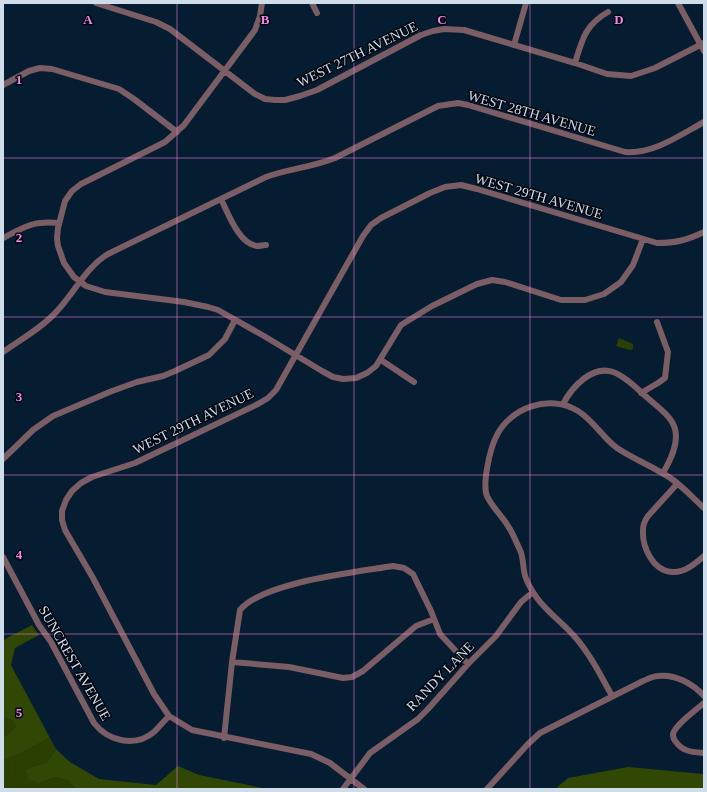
<svg xmlns="http://www.w3.org/2000/svg" width="707" height="792" viewBox="0 0 707 792" font-family="Georgia,serif">
<style>
.green{fill:#2b4000}
.forest{fill:#314704}
.lines{fill:none;stroke-linecap:round;stroke-linejoin:round}
.minor{stroke:#7b5d65;stroke-width:6}
.grid{fill:none;stroke:#f987e8;stroke-width:1;stroke-opacity:0.55}
.labels{text-anchor:middle;stroke-width:3;stroke-linejoin:round;paint-order:stroke}
.street-label{font-size:14px;fill:#cfddeb;stroke:#01060f}
.grid-label{font-size:13px;text-anchor:middle;font-weight:bold;fill:#f987e8;stroke:#01060f;stroke-width:3;stroke-linejoin:round;paint-order:stroke}
</style>
<rect width="100%" height="100%" fill="#051c31"/>
<path class="green" d="M619 338 633 344V349L630 350 616 346Z
M3 717 12 720 16 727 3 738Z
M50 738 56 749 47 762 26 769 39 783 56 777 69 781 75 789H3V760L15 756Z"/>
<path class="forest" d="M32 625 39 635 15 648 11 665 50 738 15 756 3 760V738L16 727 12 720 3 717V640Z
M56 749 70 762 99 779 156 785 178 766 199 775 268 789H75L69 781 56 777 39 783 28 779 26 769 47 762Z
M628 767 704 774V789H555L568 778Z"/>
<g class="lines">
<path class="minor" d="M96 3 156 22 170 29 255 94 265 99 275 100H285L300 96 317 90 421 35 433 31 444 29 464 30 575 63C582 40 585 25 608 12
M262 3 260 16 255 30 184 125 165 142 81 184 72 191 65 201 58 228 57 238 58 246 64 263 74 277 86 286 105 292 184 302 208 307 218 310 264 336 322 371 333 377 343 379 356 378 367 373 376 366 401 325 432 306 477 284 492 280 505 282 561 300H585L604 294 621 282 633 265 643 239
M312 3 317 13
M678 3 704 51
M514 45 526 3
M575 63 607 74 631 76 655 68 704 43
M3 85 29 71 40 68 52 69 119 89 134 99 177 132
M221 199C228 213 239 244 257 246 260 246 263 245 266 245
M3 238C26 226 32 221 59 223
M3 352C21 339 42 328 57 311 75 292 85 268 108 254L266 177C288 169 313 167 335 158L438 106 458 103 468 105 625 152C654 154 680 135 704 122
M381 360 414 382
M641 393 658 383 665 378 668 352 657 322
M563 404C572 387 592 365 613 372 627 377 639 391 650 400 659 408 672 417 675 429 679 444 670 461 663 473
M3 459 33 430 53 416 112 391 137 382 163 376 175 371 209 355 225 339 235 320
M677 484 648 516C645 520 643 525 643 530 642 547 653 571 672 572 684 573 695 564 704 556
M3 557 39 625 51 642 94 723C108 741 135 748 154 732 159 727 164 721 169 716
M232 662 289 667 343 678 352 677 363 671 416 626 434 619
M612 696C601 676 590 654 575 637 563 623 548 613 537 598 532 591 525 579 524 571 523 564 523 556 520 550 516 542 513 533 508 526 502 516 492 507 487 496 482 484 490 449 496 437 509 408 550 393 578 411 593 420 603 438 617 448 632 458 647 464 662 473 678 481 691 496 704 508
M704 703C697 709 675 725 673 734 673 737 674 740 676 742 683 752 693 752 704 753
M224 738 232 662 240 610C263 582 357 572 393 566L404 568 413 574 431 611 440 634 468 664
M343 789 370 753 418 719 428 709 468 664 496 636 521 602 533 592
M364 789 330 763 311 754 192 730 169 716 154 694 93 578 65 530 62 520V511L66 500 72 491 81 483 92 477 135 463 258 404 268 398 276 390 363 236 371 225 381 218 430 193 445 187 461 185 477 189 657 243C676 243 687 240 704 232
M487 789 528 744 540 733 643 681C648 679 653 676 658 676 676 674 693 684 704 696"/>
</g>
<path class="grid" d="M177 3V789M354 3V789M530 3V789M3 158H704M3 317H704M3 475H704M3 634H704"/>
<g class="labels">
<g class="street-label">
<text transform="translate(357 54) rotate(-26)" y="5">WEST 27TH AVENUE</text>
<text transform="translate(532 113) rotate(16)" y="5">WEST 28TH AVENUE</text>
<text transform="translate(539 196) rotate(16)" y="5">WEST 29TH AVENUE</text>
<text transform="translate(193 421) rotate(-26)" y="5">WEST 29TH AVENUE</text>
<text transform="translate(75 663) rotate(60)" y="5">SUNCREST AVENUE</text>
<text transform="translate(440 676) rotate(-46)" y="5">RANDY LANE</text>
</g>
</g>
<g class="grid-label">
<text x="88" y="24">A</text>
<text x="265" y="24">B</text>
<text x="442" y="24">C</text>
<text x="619" y="24">D</text>
<text x="19" y="84">1</text>
<text x="19" y="242">2</text>
<text x="19" y="401">3</text>
<text x="19" y="559">4</text>
<text x="19" y="717">5</text>
</g>
<rect width="707" height="792" fill="none" stroke="#cfddeb" stroke-width="8"/>
</svg>
